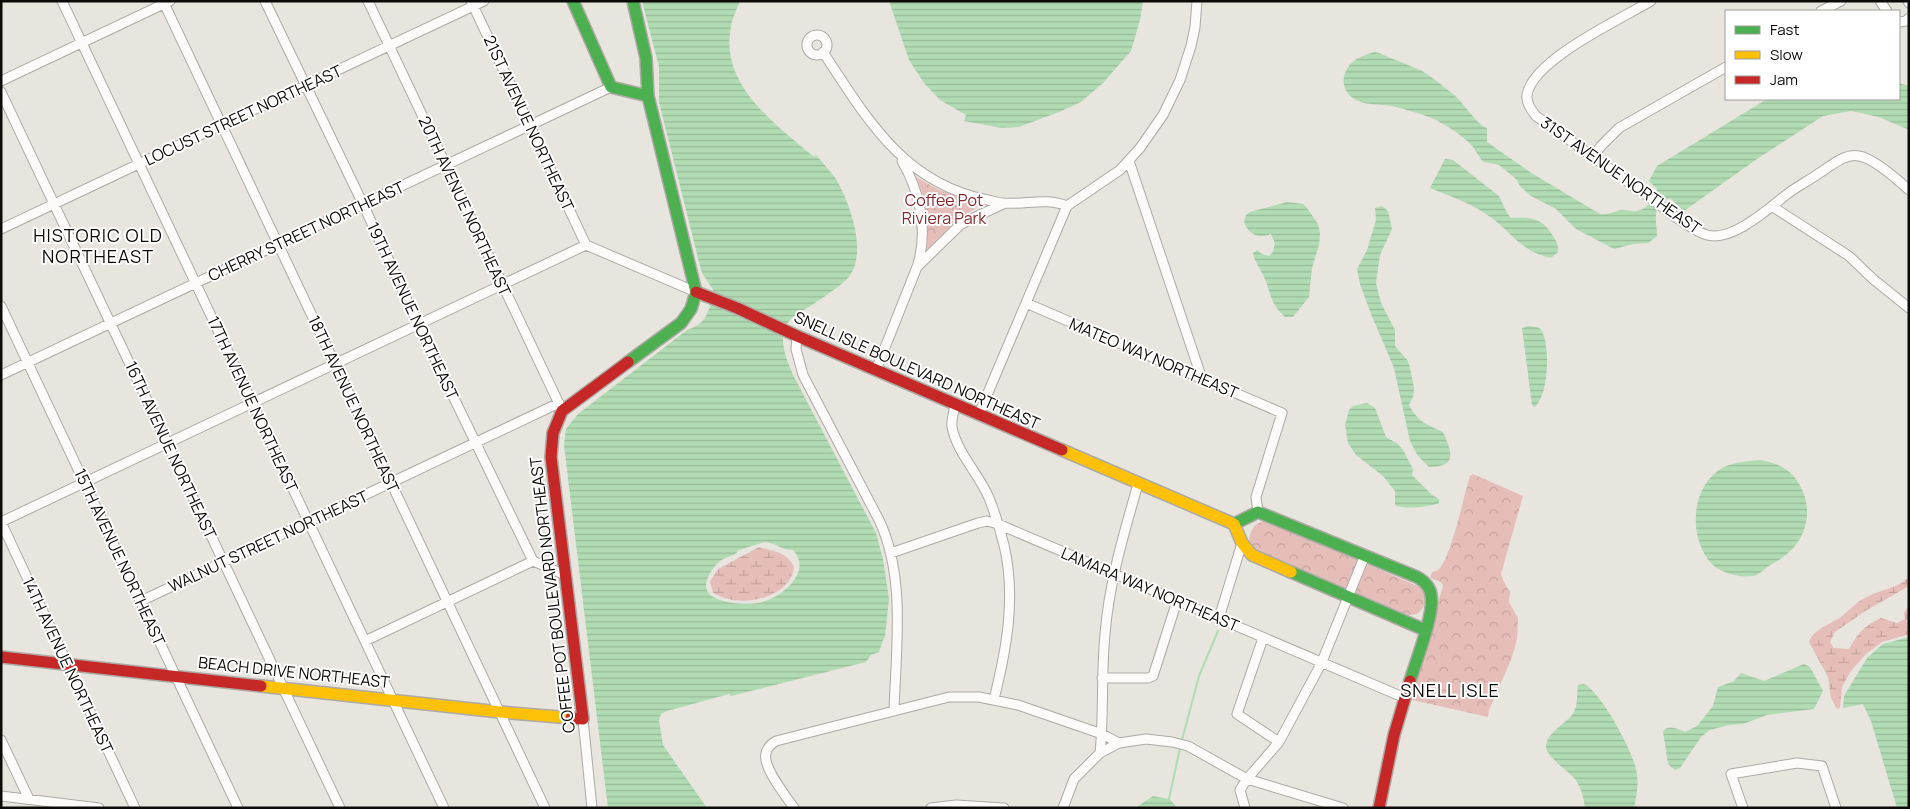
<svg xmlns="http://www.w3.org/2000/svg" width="1910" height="809" viewBox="0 0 1910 809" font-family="Manrope,sans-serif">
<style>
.wetland{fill:url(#wetland-marsh)}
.park{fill:url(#park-crowns)}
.water{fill:url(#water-rules);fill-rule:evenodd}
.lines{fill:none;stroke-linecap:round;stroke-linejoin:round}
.stream{stroke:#b1dbb3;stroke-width:2}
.street-casing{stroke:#adaaa5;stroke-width:11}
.fast-casing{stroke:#adaaa5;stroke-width:14}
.slow-casing{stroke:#adaaa5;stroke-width:14}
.jam-casing{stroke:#adaaa5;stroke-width:14}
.street{stroke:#fcfbfa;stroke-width:9}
.fast{stroke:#4caf50;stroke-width:11}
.slow{stroke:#ffc107;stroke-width:11}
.jam{stroke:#c62828;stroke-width:11}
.labels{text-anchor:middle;stroke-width:4;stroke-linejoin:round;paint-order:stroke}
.street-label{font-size:16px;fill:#0d0b08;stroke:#fff}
.park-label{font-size:16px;fill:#88292d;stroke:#fff}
.neighbourhood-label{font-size:18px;letter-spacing:1px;fill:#0d0b08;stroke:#fff}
</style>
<defs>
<pattern id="wetland-marsh" width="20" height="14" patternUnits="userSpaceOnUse" patternTransform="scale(1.25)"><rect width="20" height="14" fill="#e6beb9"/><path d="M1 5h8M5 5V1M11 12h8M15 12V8" fill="none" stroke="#c4a29e"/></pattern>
<pattern id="park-crowns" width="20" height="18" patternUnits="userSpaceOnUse" patternTransform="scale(1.25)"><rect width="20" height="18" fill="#e6beb9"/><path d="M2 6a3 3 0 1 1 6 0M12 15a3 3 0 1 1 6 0" fill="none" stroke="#c4a29e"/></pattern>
<pattern id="water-rules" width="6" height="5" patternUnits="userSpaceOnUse" patternTransform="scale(1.25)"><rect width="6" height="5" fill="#b1dbb3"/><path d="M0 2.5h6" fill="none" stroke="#97bb98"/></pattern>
</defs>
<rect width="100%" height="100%" fill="#e8e5de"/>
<path class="wetland" d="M759 547C774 551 788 553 794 567 793 572 792 577 789 581 771 603 736 606 713 593L710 581 718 569Z
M1909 577V586L1867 610 1835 632 1830 642 1834 648 1849 649C1858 633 1864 626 1881 618L1897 623 1905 619 1904 613 1909 605V634L1882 642 1866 654 1851 671 1842 687 1840 708 1837 709 1831 698 1828 677 1809 642C1813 629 1832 624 1842 616 1851 609 1857 601 1867 597 1881 589 1897 589 1909 577Z"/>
<path class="park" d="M916 177 939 190 981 204 950 227 927 250C928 224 928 201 916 177Z
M1473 474 1523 496 1501 574 1505 584 1510 592 1509 602 1518 618 1517 639 1511 660 1489 710 1488 717 1408 699 1443 586 1441 582 1430 578 1432 572C1434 572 1438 570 1439 569 1451 558 1464 494 1470 476Z
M1267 521 1422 588C1429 597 1426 607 1417 614L1407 615 1255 549 1249 540C1250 529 1256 521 1267 521Z"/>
<path class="water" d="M642 1H740C737 9 732 18 731 27 719 85 776 125 814 157L816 155C823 163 830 171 836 179 850 203 870 257 846 280 835 290 821 299 809 307 802 311 795 314 790 320 776 336 786 358 793 375L876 533 883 559 889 599 885 637 883 640 879 652 871 655 866 662 731 696 729 694 667 711 661 714 659 720 663 745 707 808H608L564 445 566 429 578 414 687 330C702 325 707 318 711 302 712 298 714 294 713 290 713 288 703 276 701 270L659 102V67ZM765 542C776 543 781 550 793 550 813 571 783 597 762 602 749 606 698 605 707 580 709 573 716 563 723 559 729 556 735 556 739 550Z
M889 1H1143L1140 20 1131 51 1103 83 1081 102 1059 112 1019 127 1002 128 964 121 966 115 940 100 924 83 909 60Z
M1374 52 1379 53C1393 60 1408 64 1422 71 1432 77 1443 86 1453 94 1462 101 1478 126 1487 128V142L1533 174 1600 214C1608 215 1613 212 1620 210 1625 209 1627 211 1632 211 1644 213 1655 200 1657 189L1649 181 1657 166 1767 99H1899V83L1909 86V130L1879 117 1851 111 1823 116 1757 159 1684 211 1670 198C1650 205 1657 220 1657 236L1648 243 1633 244 1614 249 1576 229 1556 209 1531 196 1520 186 1516 179 1499 165 1484 162C1479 158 1477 152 1473 147 1463 135 1446 125 1432 118 1425 115 1401 108 1392 106 1376 103 1357 107 1347 92 1344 87 1343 83 1344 77 1348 61 1359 57 1374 52Z
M1445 159 1453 160 1499 196 1507 213 1511 218C1529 217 1541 217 1551 233 1555 240 1559 243 1558 252L1551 258C1521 251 1515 236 1493 219 1474 204 1452 197 1430 188Z
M1287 202 1303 204 1307 208 1318 224 1320 233 1319 245 1312 268 1309 297 1293 317H1285C1270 302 1272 297 1265 279 1261 270 1255 263 1253 253L1257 250 1262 254 1269 256 1273 252 1275 243 1271 234C1258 239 1249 235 1244 222L1246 215 1250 212Z
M1382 206 1388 211 1392 229 1380 255 1376 283 1381 303 1395 330V346L1408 361 1410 368 1414 388 1413 397 1409 405C1418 422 1426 424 1443 432 1452 452 1458 467 1429 467L1418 456 1410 441 1394 368 1371 314 1360 284 1357 269 1367 250 1376 220 1375 208Z
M1528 326C1533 327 1540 326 1542 331 1550 347 1549 394 1535 407L1532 405 1522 328Z
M1367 403 1375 408 1386 437 1398 444 1403 450 1413 469 1412 475 1432 495 1439 499V503C1430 507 1404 510 1395 505V491L1383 476 1356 455 1348 443 1345 425 1349 410 1353 406Z
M1761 460C1782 464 1795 472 1803 492 1813 517 1804 543 1782 558 1778 561 1773 563 1769 566 1764 569 1759 575 1753 576 1741 578 1719 573 1711 563 1688 537 1690 485 1724 467 1735 462 1749 461 1761 460Z
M1909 637V808H1897L1871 721 1863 704 1843 708 1844 696 1867 658 1883 644Z
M1804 664 1810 667 1823 691 1814 709 1767 715 1743 724 1729 725 1710 730 1701 737 1680 768 1675 770 1668 764 1663 731C1669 724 1678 729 1685 732L1697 726 1713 706 1718 687 1734 681 1741 673 1764 681Z
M1584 684C1601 692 1632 750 1636 769 1639 783 1637 794 1634 808H1585C1584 798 1581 787 1575 779 1568 771 1547 757 1546 747 1546 733 1565 724 1572 715 1579 706 1576 695 1578 685Z
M1153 796 1169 799 1178 808H1135Z"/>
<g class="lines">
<path class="stream" d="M1182 740 1199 676 1218 631
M1169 799 1180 748"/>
<defs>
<path id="street" d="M62 1 444 808
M163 1 545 808
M265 1 363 204 418 324 533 561 565 575
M368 1 561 408
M471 1 586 245
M1651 1C1621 19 1532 60 1527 95 1526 103 1531 110 1536 116 1575 144 1614 172 1653 200 1666 210 1692 231 1707 235 1732 242 1768 209 1786 195 1796 187 1808 181 1818 174 1830 167 1844 153 1859 156 1873 158 1898 180 1909 190
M1880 1 1887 11
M1908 1 1909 3
M1821 11 1841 1
M1899 22 1906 21 1909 18
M807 45a10 10 0 1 1 20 0a10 10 0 1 1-20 0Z
M823 52C867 119 904 184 988 200 993 201 998 203 1003 203 1025 205 1047 197 1067 206
M1 81 170 1
M1 92 340 808
M1593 157 1601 146 1619 128 1726 67
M902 161C920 192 928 229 918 264
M1129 161 1202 379
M1773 207 1849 256 1873 279 1909 308
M1 229 484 1
M586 245 696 292
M1026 303 1282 413 1256 497 1258 512
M1 306 238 808
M797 336 796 349 803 375 879 520C906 576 896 650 894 710
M876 370 917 267 960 225 969 220 1003 204
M1 375 611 87
M955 405C954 412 951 419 952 427 957 453 979 474 989 498 995 513 1000 529 1004 545 1016 596 1007 648 994 699
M979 414 1067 206 1120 170 1140 148 1163 115 1180 80 1191 46 1195 27 1197 1
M1 522 586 245
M1 522 135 808
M891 553 978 523 987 521 998 524 1405 698
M141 601 559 403
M1219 618 1242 543
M1263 638 1237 714 1279 742
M365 641 533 561
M1102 678H1148L1153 676 1177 601
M583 719 592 808
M1 740 29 799
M1100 753 1119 743
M1 796 99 808
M794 808C786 796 762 767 766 753 767 747 771 744 776 741L949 697H979L1018 705 1102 734 1119 743 1146 739 1172 742 1188 746 1247 779 1240 790 1245 808
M931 808 956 805 1004 808
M1063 808 1074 779 1100 753C1104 714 1101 674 1105 634 1109 583 1124 533 1138 484
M1343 808 1247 779 1279 742 1321 664 1365 555
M1743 808 1731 774 1797 763 1822 766 1836 808"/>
<path id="fast" d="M573 1 611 87 648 96
M628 362 681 323 691 309 696 292 648 96 646 58 633 1
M1234 524 1258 512 1417 577C1424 581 1430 586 1431 595 1435 613 1416 661 1410 681
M1291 572 1425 630"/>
<path id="slow" d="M1062 450 1234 524 1242 543 1252 555 1291 572
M261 686 500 712 571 718"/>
<path id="jam" d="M696 292 737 308 797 336 1062 450
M1 657 261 686
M571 718 583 719 551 457 553 433 562 411 628 362
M1379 808 1394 735 1410 681"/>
</defs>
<use href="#street" class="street-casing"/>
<use href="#fast" class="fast-casing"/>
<use href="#slow" class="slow-casing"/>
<use href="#jam" class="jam-casing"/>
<use href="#street" class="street"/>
<use href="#fast" class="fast"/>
<use href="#slow" class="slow"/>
<use href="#jam" class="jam"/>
</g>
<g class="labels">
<g class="street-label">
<text transform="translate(243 115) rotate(-25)" y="6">LOCUST STREET NORTHEAST</text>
<text transform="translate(529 123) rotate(65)" y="6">21ST AVENUE NORTHEAST</text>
<text transform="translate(1621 175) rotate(35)" y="6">31ST AVENUE NORTHEAST</text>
<text transform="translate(465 206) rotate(65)" y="6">20TH AVENUE NORTHEAST</text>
<text transform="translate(306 231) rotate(-25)" y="6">CHERRY STREET NORTHEAST</text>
<text transform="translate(413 311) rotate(65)" y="6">19TH AVENUE NORTHEAST</text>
<text transform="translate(1154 358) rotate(23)" y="6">MATEO WAY NORTHEAST</text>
<text transform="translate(917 370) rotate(24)" y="6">SNELL ISLE BOULEVARD NORTHEAST</text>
<text transform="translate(253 404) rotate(65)" y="6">17TH AVENUE NORTHEAST</text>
<text transform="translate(354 404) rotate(65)" y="6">18TH AVENUE NORTHEAST</text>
<text transform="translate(171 450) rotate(65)" y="6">16TH AVENUE NORTHEAST</text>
<text transform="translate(268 541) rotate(-25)" y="6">WALNUT STREET NORTHEAST</text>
<text transform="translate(120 557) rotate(65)" y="6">15TH AVENUE NORTHEAST</text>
<text transform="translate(1150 589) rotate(23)" y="6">LAMARA WAY NORTHEAST</text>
<text transform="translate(552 595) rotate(-97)" y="6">COFFEE POT BOULEVARD NORTHEAST</text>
<text transform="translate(68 665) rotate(65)" y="6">14TH AVENUE NORTHEAST</text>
<text transform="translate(294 672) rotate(6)" y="6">BEACH DRIVE NORTHEAST</text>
</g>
<g class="park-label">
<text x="944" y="206">Coffee Pot<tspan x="944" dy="18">Riviera Park</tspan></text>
</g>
<g class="neighbourhood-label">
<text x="98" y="242">HISTORIC OLD<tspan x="98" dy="21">NORTHEAST</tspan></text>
<text x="1450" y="697">SNELL ISLE</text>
</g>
</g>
<rect width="1910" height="809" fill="none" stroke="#0d0b08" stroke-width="5"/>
<rect x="1725" y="10" width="175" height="90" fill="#ffffff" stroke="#9e9d9c"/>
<rect x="1735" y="26" width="25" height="8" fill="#4caf50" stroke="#9e9d9c"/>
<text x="1770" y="35" font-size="15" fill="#0d0b08">Fast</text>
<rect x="1735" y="51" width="25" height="8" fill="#ffc107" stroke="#9e9d9c"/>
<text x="1770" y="60" font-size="15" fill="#0d0b08">Slow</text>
<rect x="1735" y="76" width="25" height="8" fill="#c62828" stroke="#9e9d9c"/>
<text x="1770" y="85" font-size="15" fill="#0d0b08">Jam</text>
</svg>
